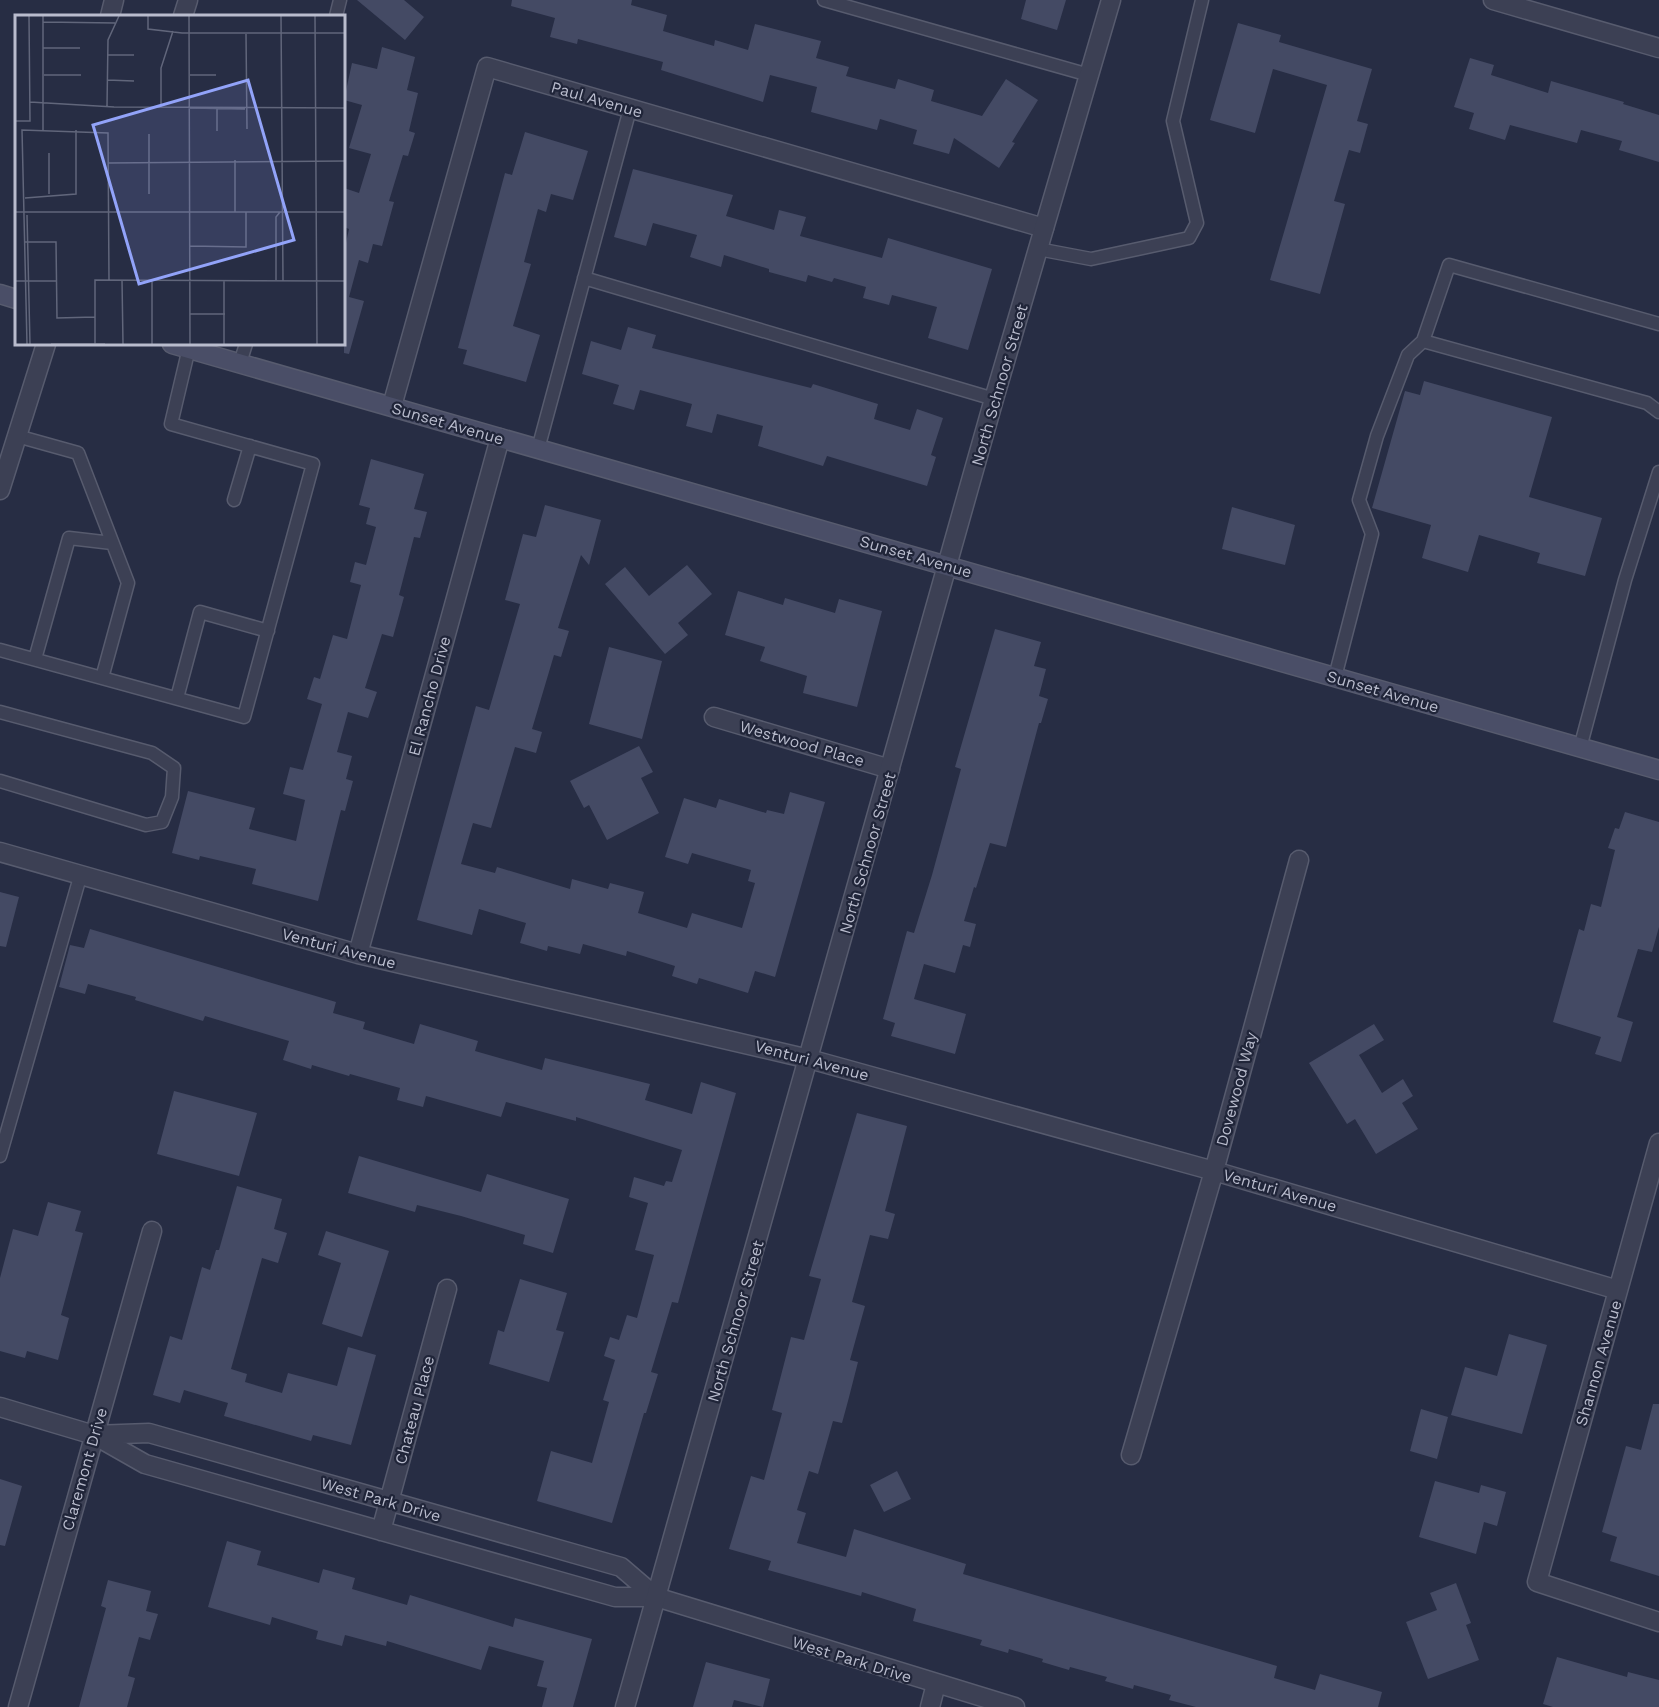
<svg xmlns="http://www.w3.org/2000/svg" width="1659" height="1707" viewBox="0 0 1659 1707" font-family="'Work Sans',sans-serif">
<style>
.building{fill:#444a64}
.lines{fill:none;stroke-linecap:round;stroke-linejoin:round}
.service-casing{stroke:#575b6e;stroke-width:15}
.minor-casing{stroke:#575b6e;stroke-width:21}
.tertiary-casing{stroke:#575b6e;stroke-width:21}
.secondary-casing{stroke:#575b6e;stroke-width:21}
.service{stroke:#3c4054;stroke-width:12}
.minor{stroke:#3c4054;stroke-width:18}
.tertiary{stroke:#3c4054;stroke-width:18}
.secondary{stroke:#4a4e67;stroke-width:18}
.labels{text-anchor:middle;stroke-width:4.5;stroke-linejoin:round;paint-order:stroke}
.street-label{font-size:16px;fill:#b9bccd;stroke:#202539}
.inset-road{fill:none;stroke:#61667b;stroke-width:1.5}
.view{fill:#92a3f9;fill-opacity:0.15;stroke:#92a3f9;stroke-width:3}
.inset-edge{fill:none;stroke:#b9bccd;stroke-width:3}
</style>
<rect width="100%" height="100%" fill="#272d44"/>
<path class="building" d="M357 0H404L424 17 405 40Z
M512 0H632L631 5 667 15 663 31 714 46 715 40 748 50 755 24 821 41 816 58 849 67 846 76 895 89 898 79 934 90 931 101 982 116 1006 79 1038 100 1012 142 1015 143 999 168 954 138 949 154 913 144 917 130 880 119 877 130 811 112 817 87 770 75 763 102 661 70 663 62 578 39 577 44 550 37 555 18 511 6Z
M1026 0H1066L1057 30 1021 19Z
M1238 23 1281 35 1279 42 1372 69 1357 121 1368 124 1360 153 1349 150 1334 201 1345 204 1320 294 1270 280 1327 85 1273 69 1255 133 1210 120Z
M382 47 415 57 407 90 418 93 409 131 415 133 408 156 403 155 389 201 394 202 382 246 373 244 368 263 359 260 349 297 364 301 349 354 344 353V252L349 229 344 227V188L359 193 371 154 349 148 362 105 344 100 352 63 377 69Z
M1470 58 1494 65 1491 75 1548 93 1551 81 1624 102 1623 104 1659 115V162L1619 150 1622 141 1581 130 1577 143 1510 125 1505 140 1469 129 1474 113 1454 107Z
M525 132 588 151 573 200 551 194 546 212 538 209 524 262 531 264 513 326 540 335 526 382 463 364 467 350 458 348 505 173 512 175Z
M633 169 733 195 726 216 774 230 779 210 806 217 800 236 882 258 888 238 992 269 968 350 928 338 937 307 892 295 889 305 863 298 866 287 834 278 832 282 808 275 806 282 769 272V269L724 255 721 267 690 257 697 235 653 223 646 246 614 237Z
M628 327 656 335 652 348 811 388 813 384 878 404 874 419 910 430 917 409 943 418 931 455 936 457 927 486 827 456 823 466 758 446 763 426 717 414 712 433 686 426 692 404 640 390 634 410 613 404 619 385 582 374 591 341 621 350Z
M1424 381 1552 417 1529 497 1602 518 1585 576 1537 563 1540 553 1479 535 1468 572 1422 558 1431 525 1372 508 1405 391 1420 395Z
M371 459 424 474 414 509 427 512 420 538 414 537 399 595 404 597 393 637 382 634 365 688 377 692 368 718 348 712 337 752 352 756 346 779 353 781 345 811 341 810 318 901 252 884 256 869 200 856 199 860 172 853 188 791 255 808 249 829 296 841 305 800 283 794 290 767 303 770 322 704 307 699 314 677 320 679 333 635 347 639 361 585 350 582 355 562 366 565 376 527 366 524 370 508 359 505Z
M545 505 601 520 589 565 581 555 558 628 569 631 561 657 554 655 532 729 542 732 536 753 515 747 491 828 473 823 461 864 495 873 497 867 570 889 572 879 608 889 610 883 644 892 638 913 687 928 692 913 742 928 755 883 748 881 751 870 692 853 688 864 665 857 684 798 716 808 719 799 766 813 767 810 784 814 790 792 825 802 775 977 755 971 748 993 699 978 697 984 672 976 675 966 627 951 626 956 583 944 580 954 548 946 547 951 520 943 526 923 479 909 472 935 417 920 476 706 489 710 520 604 505 600 523 534 536 537Z
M1232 507 1295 525 1285 565 1222 549Z
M687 565 712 594 678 623 688 635 665 654 605 584 625 567 649 596Z
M738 591 783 605 785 598 835 613 839 599 882 611 857 707 803 693 807 676 760 661 765 647 725 635Z
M995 629 1041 642 1034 666 1046 669 1039 696 1048 699 1041 723H1039L1006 847 990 843 976 888 974 887 964 921 976 924 970 947 963 945 955 973 924 964 914 999 966 1014 955 1054 891 1036 895 1023 883 1019 907 931 914 933 932 875 961 769 955 767Z
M609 647 662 661 642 739 589 724Z
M639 746 653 772 641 778 659 813 607 840 589 805 584 808 570 781Z
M1625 812 1659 822V927L1652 952 1638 949 1617 1017 1633 1022 1621 1062 1595 1054 1601 1037 1553 1022 1579 929 1584 931 1591 904 1601 907 1615 850 1608 848 1615 828 1619 829Z
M0 892 19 897 6 947 0 946Z
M90 929 336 1002 333 1013 365 1022 363 1029 414 1044 420 1024 478 1041 475 1051 542 1070 545 1058 650 1084 645 1100 692 1114 701 1082 736 1093 678 1303 672 1302 651 1372 658 1374 646 1413H644L612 1523 537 1501 551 1451 592 1463 609 1402 603 1400 615 1360 604 1356 610 1337 619 1340 627 1315 637 1318 654 1255 635 1250 648 1203 629 1197 634 1177 664 1186 666 1181 672 1182 682 1150 576 1117V1121L506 1102 501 1117 426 1096 423 1107 397 1100 400 1088 350 1074 349 1076 312 1065 311 1069 283 1060 289 1041 205 1016 203 1021 135 1000 136 997 88 984 85 994 59 987 70 945 84 948Z
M1374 1024 1384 1040 1359 1055 1382 1093 1403 1079 1413 1096 1402 1103 1418 1129 1376 1154 1355 1119 1347 1124 1309 1063Z
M174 1091 257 1113 239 1176 157 1154Z
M857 1113 907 1126 885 1211 895 1214 888 1239 870 1235 852 1302 865 1306 850 1360 858 1362 848 1401 842 1423 833 1421 818 1474 809 1471 797 1510 806 1513 797 1543 846 1557 854 1529 966 1564 963 1574 1277 1666 1274 1678 1315 1690 1320 1674 1382 1692 1378 1707H1196L1169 1700 1171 1695 1134 1685 1133 1689 1105 1681 1107 1677 1070 1667 1069 1670 1042 1662 1043 1659 1009 1649 1008 1653 980 1645 982 1640 913 1621 916 1609 862 1592 861 1596 768 1570 771 1561 729 1549 751 1476 764 1480 782 1413 772 1410 791 1337 804 1340 821 1279 809 1276Z
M359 1156 481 1192 487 1174 569 1199 553 1253 523 1244 525 1235 461 1216 417 1205 415 1212 348 1193Z
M237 1186 282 1199 274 1229 287 1233 278 1263 262 1258 231 1369 247 1374 245 1382 282 1393 288 1373 337 1386 348 1347 376 1355 351 1445 313 1435 311 1441 224 1416 228 1403 184 1390 180 1403 153 1395 170 1336 182 1340 202 1267 210 1270 216 1250H219Z
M48 1202 81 1211 75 1231 83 1233 61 1315 69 1318 58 1360 27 1351 25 1358 0 1351V1278L13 1229 38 1236Z
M326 1231 389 1251 362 1337 322 1324 341 1263 318 1255Z
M520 1279 567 1293 556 1330 564 1332 549 1382 489 1364 498 1330 504 1332Z
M1509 1334 1547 1345 1522 1434 1451 1415 1465 1367 1497 1376Z
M1653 1404H1659V1576L1610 1561 1617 1537 1602 1532 1626 1446 1641 1450Z
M1421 1409 1448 1417 1437 1459 1410 1451Z
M897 1471 911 1499 884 1512 870 1485Z
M0 1479 22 1486 5 1546 0 1545Z
M1435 1481 1479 1493 1481 1485 1506 1492 1497 1526 1484 1522 1476 1554 1419 1537Z
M227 1541 261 1551 257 1565 319 1583 323 1569 355 1578 352 1589 407 1605 410 1595 513 1627 515 1618 592 1639 573 1707H542L547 1688 537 1686 544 1661 489 1646 481 1670 387 1641 386 1646 345 1635 342 1646 316 1639 318 1631 272 1617 270 1625 208 1607Z
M108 1580 151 1591 146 1611 158 1614 150 1640 139 1637 128 1676 135 1678 127 1707H79L106 1608 101 1606Z
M1456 1583 1471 1623 1466 1625 1479 1660 1428 1679 1406 1622 1437 1610 1430 1593Z
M1557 1657 1627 1677 1628 1672 1659 1680V1707H1553L1543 1704Z
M706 1662 770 1679 763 1707 734 1700 732 1707H693Z"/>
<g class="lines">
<defs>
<path id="service" d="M824 0 1089 75
M336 16 340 0
M1038 249 1091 259 1189 238 1197 223 1173 121 1202 0
M584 278 994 399
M1423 341 1449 265 1659 324
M240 363 246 344
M17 436 78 453 128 583 102 678
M538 449 630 109
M234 500 250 446
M0 650 244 717 313 464 171 424 189 348
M35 659 69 538 112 543
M1335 677 1372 534 1359 500 1377 436 1408 355 1423 341 1647 403 1659 412
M177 698 200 612 268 631
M0 712 152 753 174 768 172 797 162 822 146 825 0 781
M1580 748 1625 580 1659 472
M0 1156 80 877"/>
<path id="minor" d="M1493 0 1659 48
M110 16 114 0
M183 16 188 0
M392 406 487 67 1044 228
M0 490 46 344
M714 717 890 769
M0 852 358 954 809 1059 1214 1171 1618 1290
M358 954 500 438
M1659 1143 1537 1582 1659 1622
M0 1407 94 1435 145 1464 615 1597H656L1015 1707
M94 1435 149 1433 621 1567 656 1597
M1131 1455 1214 1171 1299 860
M381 1531 447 1289
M18 1707 152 1231
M930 1707 936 1684"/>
<path id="tertiary" d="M625 1707 994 399 1111 0"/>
<path id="secondary" d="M0 294 16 299
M172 344 1659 770"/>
</defs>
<use href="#service" class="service-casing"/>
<use href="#minor" class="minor-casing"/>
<use href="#tertiary" class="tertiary-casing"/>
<use href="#secondary" class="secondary-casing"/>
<use href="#service" class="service"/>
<use href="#minor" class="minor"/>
<use href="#tertiary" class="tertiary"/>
<use href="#secondary" class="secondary"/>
</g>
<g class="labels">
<g class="street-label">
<text transform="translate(597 99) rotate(16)" y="6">Paul Avenue</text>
<text transform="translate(999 385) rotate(-74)" y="6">North Schnoor Street</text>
<text transform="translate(448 423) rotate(16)" y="6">Sunset Avenue</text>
<text transform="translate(916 556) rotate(16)" y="6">Sunset Avenue</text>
<text transform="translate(1383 691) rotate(16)" y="6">Sunset Avenue</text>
<text transform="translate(429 696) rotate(-75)" y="6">El Rancho Drive</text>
<text transform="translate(802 743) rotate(16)" y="6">Westwood Place</text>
<text transform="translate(867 853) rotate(-74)" y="6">North Schnoor Street</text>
<text transform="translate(339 948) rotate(15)" y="6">Venturi Avenue</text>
<text transform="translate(812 1060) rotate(15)" y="6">Venturi Avenue</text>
<text transform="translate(1236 1089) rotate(-75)" y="6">Dovewood Way</text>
<text transform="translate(1280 1190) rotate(16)" y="6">Venturi Avenue</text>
<text transform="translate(735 1321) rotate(-74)" y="6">North Schnoor Street</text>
<text transform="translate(1598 1363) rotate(-74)" y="6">Shannon Avenue</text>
<text transform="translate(414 1410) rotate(-75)" y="6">Chateau Place</text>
<text transform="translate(84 1469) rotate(-74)" y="6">Claremont Drive</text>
<text transform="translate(381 1499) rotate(16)" y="6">West Park Drive</text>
<text transform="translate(852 1659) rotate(17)" y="6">West Park Drive</text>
</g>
</g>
<g transform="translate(15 15)">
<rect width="330" height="330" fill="#272d44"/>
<path class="inset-road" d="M28 1V115M133 1V14L167 18H330M174 1 175 329M266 1 268 266M300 1 302 329M28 7 100 8M231 19 232 114M28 33H65M92 40H119M29 60H66M175 60H201M92 65 119 66M15 87 99 92 330 93M92 91 93 25 104 1M146 92V53L158 16M175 93 230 94M202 93V116M0 106H15L14 1M134 119V179M220 145V197M93 148 330 146M34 179V138M10 183 61 179V115M0 197H330M12 200 15 329M10 227H41L42 303 80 302M175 231 231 232V197M107 265 108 329M137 265V329M261 265V202L265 197M0 266H41M175 299H210M12 329 7 115 93 118 94 265M36 329H90M80 329V265L330 266M209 329V266"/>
<path class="view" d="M233 65 279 225 124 269 78 110Z"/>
<rect width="330" height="330" class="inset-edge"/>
</g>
</svg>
